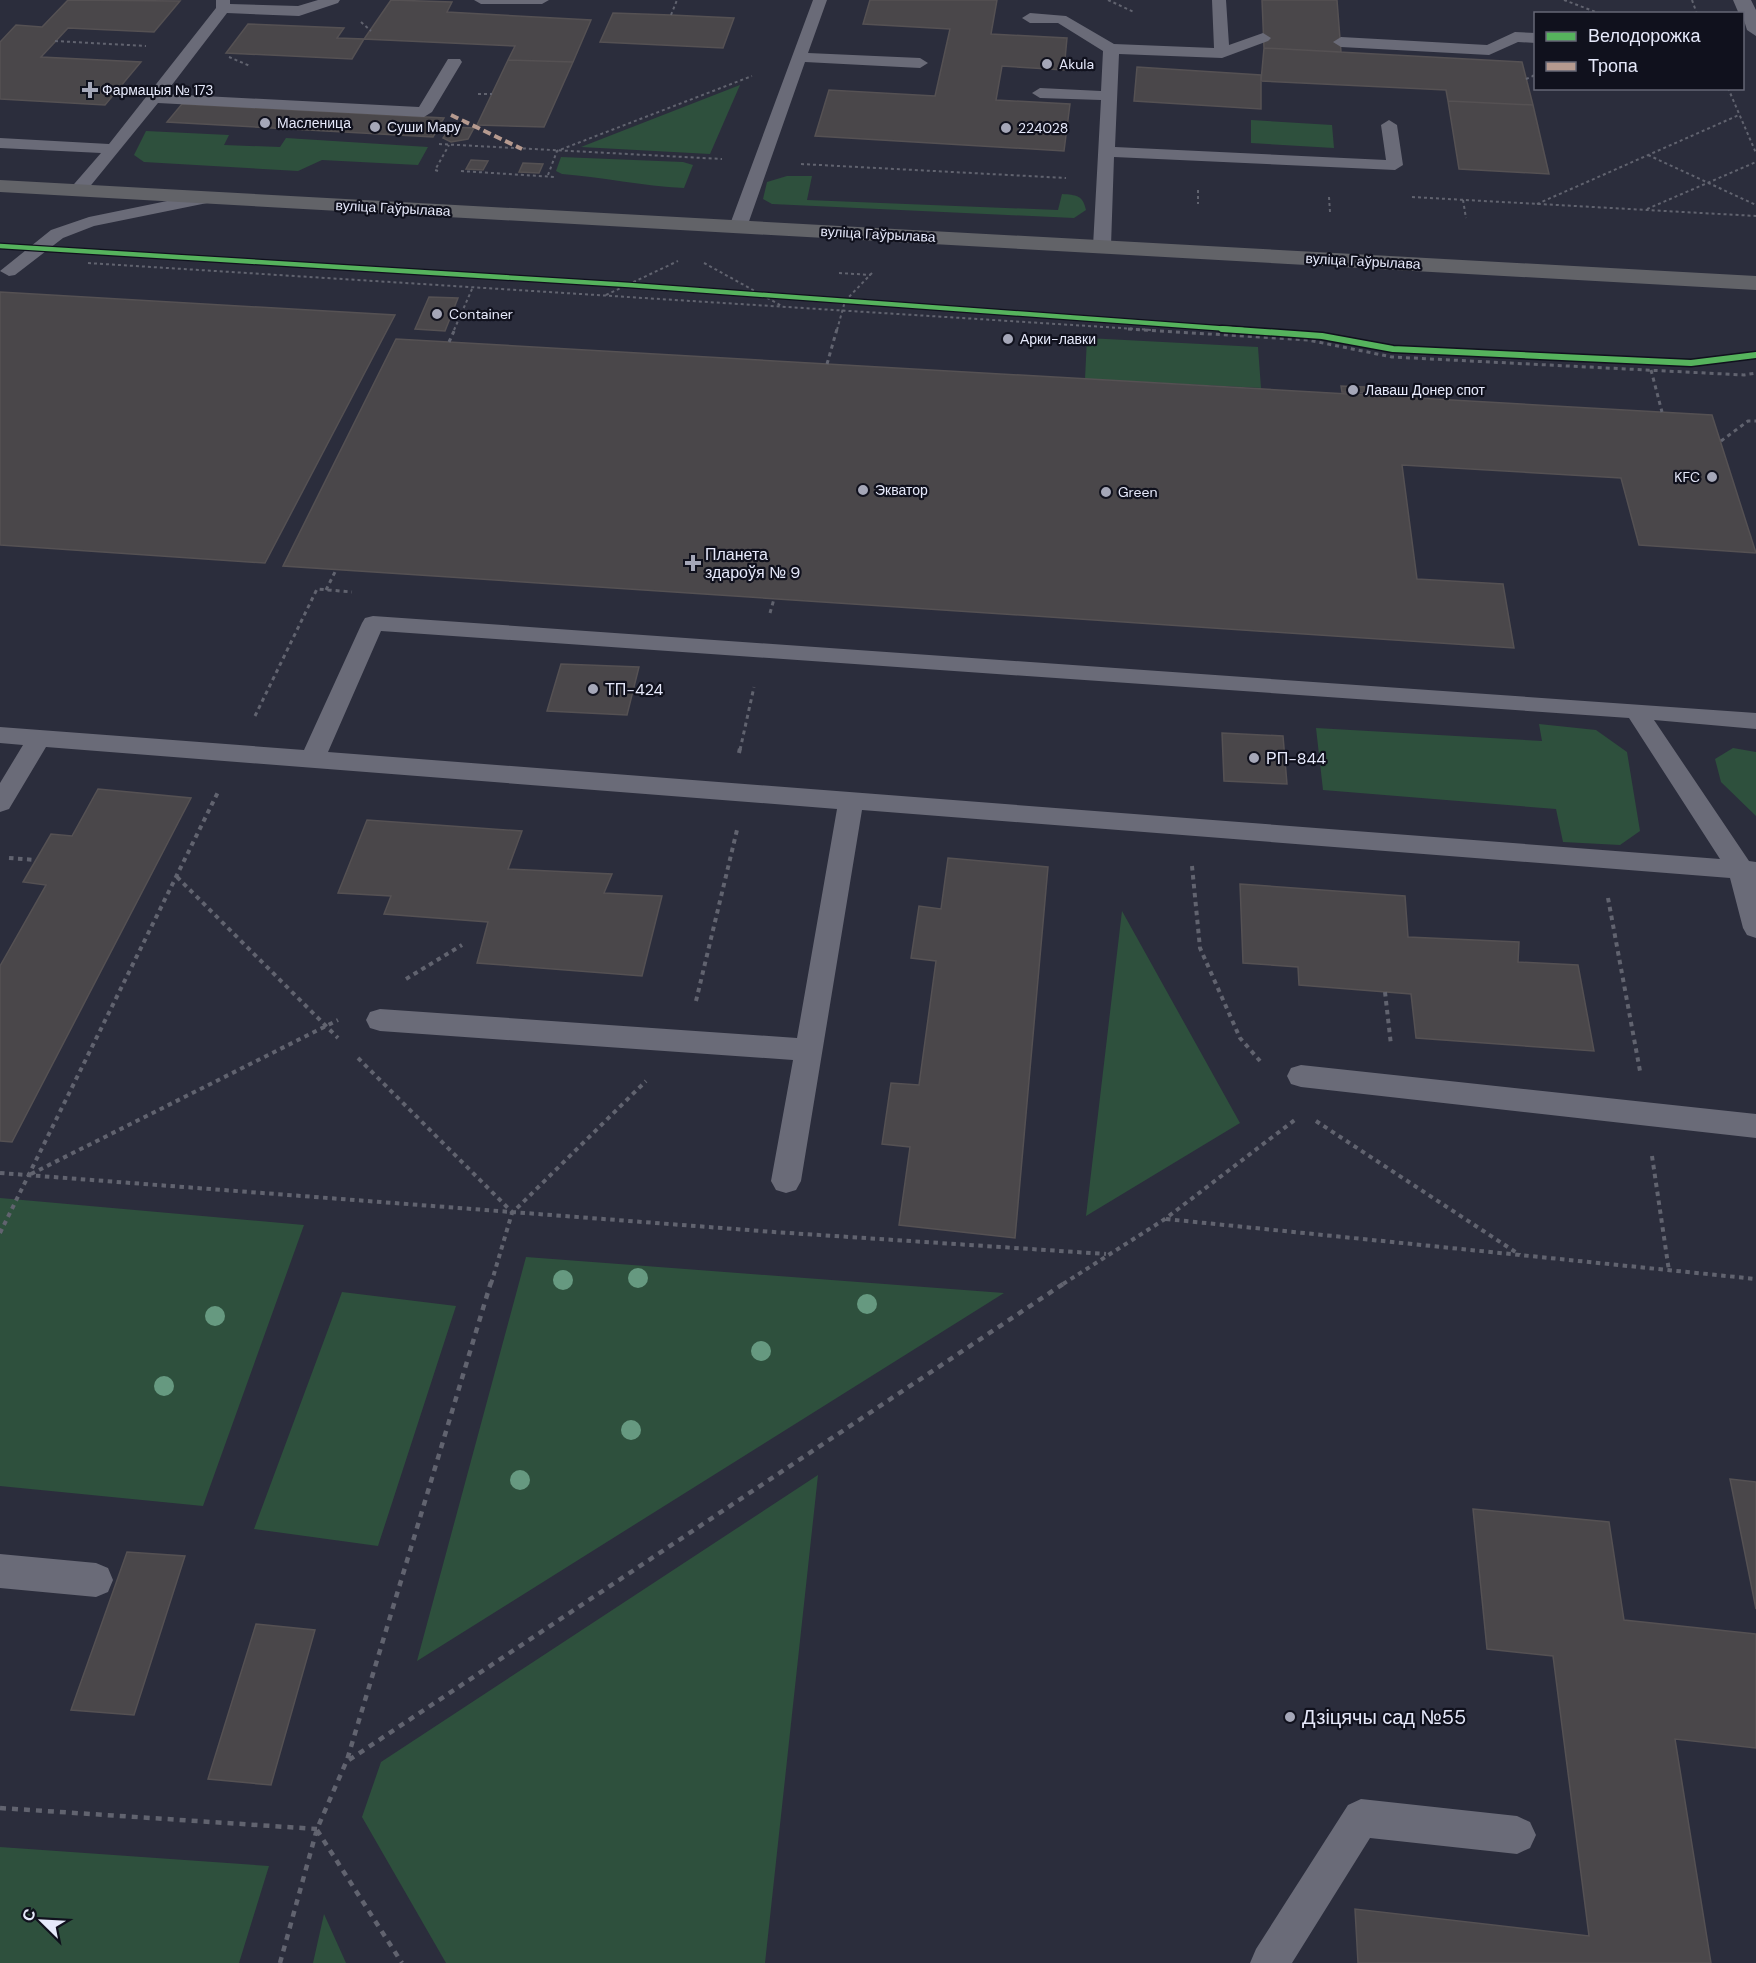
<svg xmlns="http://www.w3.org/2000/svg" width="1756" height="1963" viewBox="0 0 1756 1963" font-family="'DM Sans',sans-serif">
<style>
.green{fill:#2e503d}
.building{fill:#4a474a;stroke:#555153;stroke-width:1.5}
.lines{fill:none;stroke-linecap:round;stroke-linejoin:round}
.path-far3{stroke:#61636f;stroke-width:2;stroke-dasharray:3 3;stroke-linecap:butt}
.path-far2{stroke:#61636f;stroke-width:3;stroke-dasharray:4 4;stroke-linecap:butt}
.path-far1{stroke:#61636f;stroke-width:4;stroke-dasharray:4.5 4.5;stroke-linecap:butt}
.path{stroke:#61636f;stroke-width:4.5;stroke-dasharray:6 6;stroke-linecap:butt}
.service{fill:#6a6b78;fill-rule:evenodd}
.tertiary{fill:#6a6b78;fill-rule:evenodd}
.primary{fill:#626368;fill-rule:evenodd}
.quiet{stroke:#b69a8f;stroke-width:4;stroke-dasharray:8 4;stroke-linecap:butt}
.cycleway-far1-casing{stroke:#10111d;stroke-width:7}
.cycleway-casing{stroke:#10111d;stroke-width:9}
.cycleway-far1{stroke:#56b35d;stroke-width:4.5}
.cycleway{stroke:#56b35d;stroke-width:6}
.tree{fill:#669980}
.poi-dot{fill:#a5a7b8;stroke:#10111d;stroke-width:2}
.labels{text-anchor:middle;stroke-width:4.5;stroke-linejoin:round;paint-order:stroke}
.far-poi-label{font-size:14px;fill:#e6e9fb;stroke:#10111d;text-anchor:start}
.far-street-label{font-size:14px;fill:#e6e9fb;stroke:#10111d}
.poi-label{font-size:16px;fill:#e6e9fb;stroke:#10111d;text-anchor:start}
.near-poi-label{font-size:20px;fill:#e6e9fb;stroke:#10111d;text-anchor:start}
</style>
<rect width="100%" height="100%" fill="#2b2d3c"/>
<path class="green" d="M740 85 710 154 581 147Z
M1251 120 1332 125 1334 148 1251 143Z
M146 131 229 135 224 145 280 147 286 138 428 147 418 165 322 160 298 171 144 162 134 155Z
M561 157 683 162 693 165 684 188C642 186 603 177 562 174L556 171Z
M787 176H812L807 200 1058 210 1062 194C1076 195 1083 195 1086 210L1074 218 772 204 763 199 767 182Z
M1087 338 1258 347 1261 388 1085 379Z
M1539 724 1596 730 1627 752 1640 831 1620 845 1563 842 1556 809 1323 790 1316 728 1542 741Z
M1733 748 1756 752V816L1721 782 1715 759Z
M1122 911 1240 1123 1086 1216Z
M0 1198 304 1225 203 1506 0 1486Z
M526 1257 1004 1293 417 1661Z
M342 1292 456 1306 378 1546 254 1529Z
M818 1475 765 1963H446L362 1817 381 1762Z
M0 1847 269 1866 239 1963H0Z
M324 1914 346 1963H313Z"/>
<path class="building" d="M68 0 180 1 154 32 68 28 41 57 141 62 105 105 0 99V42L16 25 42 27Z
M391 0 452 2 447 12 591 20 573 62 508 60 515 46 364 39Z
M870 0H997L991 34 1067 38 1064 70 1002 66 996 100 1070 104 1064 151 815 136 829 90 935 96 950 29 863 24Z
M1262 0H1337L1341 52 1264 48Z
M613 13 671 15 734 18 723 48 600 42Z
M248 24 344 28 337 38 364 39 352 59 226 53Z
M1264 48 1522 62 1533 105 1448 101 1446 90 1261 81Z
M508 60 573 62 544 127 477 125Z
M1137 67 1261 75V109L1134 101Z
M1448 101 1533 105 1549 174 1459 169Z
M182 104 444 118 433 137 167 122Z
M451 127 474 128 468 139 451 142 443 138Z
M471 160 488 161 483 170 466 169Z
M523 163 543 164 539 173 519 172Z
M0 292 395 315 265 563 0 545Z
M429 297 458 298 445 331 415 329Z
M396 339 1712 415 1756 553 1639 545 1621 478 1402 465 1417 579 1503 584 1514 648 283 566Z
M1341 386 1365 387 1366 393 1342 392Z
M561 664 639 667 627 715 547 711Z
M1222 733 1283 736 1287 784 1224 781Z
M98 789 191 798 12 1142 0 1141V966L46 885 23 882 51 834 72 836Z
M367 820 522 831 508 869 612 874 604 893 662 896 642 976 477 963 488 922 384 914 391 896 338 893Z
M948 858 1048 867 1015 1238 899 1225 910 1147 882 1144 891 1083 919 1085 936 961 911 958 919 906 941 909Z
M1240 884 1405 896 1408 937 1519 942 1518 962 1578 965 1594 1051 1416 1038 1411 994 1299 985 1298 967 1243 963Z
M1730 1479 1756 1482V1609Z
M1473 1509 1609 1522 1624 1620 1756 1634V1748L1675 1739 1711 1963H1358L1355 1909 1589 1936 1553 1656 1487 1649Z
M127 1552 185 1556 134 1715 71 1710Z
M256 1624 315 1630 271 1785 208 1779Z"/>
<g class="lines">
<path class="path-far3" d="M1108 0 1134 12
M1564 0 1601 14
M1692 0 1697 14
M671 15 677 0
M361 22 371 31
M55 41 146 46
M229 57 250 66
M1526 79 1533 76 1532 72
M1728 88 1756 153
M478 94H492
M439 144 722 159
M1648 155 1756 205
M801 164 1066 178
M438 171 435 170 449 145
M461 171 555 177
M548 175 557 151 752 76
M1198 190V204
M1329 197 1330 212
M1412 197 1756 216
M1463 200 1466 218
M1537 204 1739 115
M1647 209 1756 162
M88 263 1152 330
M704 263 782 306
M839 273 871 275
M606 295 678 261
M454 330 472 289
M837 330 845 301 872 273"/>
<path class="path-far2" d="M1128 329 1308 340 1392 357 1744 375 1756 373
M449 342 455 329
M827 364 837 329
M1651 370 1662 412
M1721 441 1748 421H1756
M326 590 336 570
M770 613 774 599
M255 716 317 589 352 592
M740 750 754 687"/>
<path class="path-far1" d="M739 753 740 748
M9 858 36 860
M1192 866 1200 948 1240 1038 1260 1061
M177 877 338 1038
M1608 898 1640 1071
M406 979 462 945
M1385 992 1391 1045
M696 1001 737 830
M358 1058 512 1212
M1316 1121 1520 1255
M1652 1156 1669 1271
M0 1173 774 1232 1106 1254
M31 1174 338 1020
M1166 1219 1756 1279
M0 1233 219 790
M491 1284 512 1213 646 1081
M1063 1284 1165 1219 1296 1119"/>
<path class="path" d="M349 1760 1066 1282
M0 1808 317 1829
M317 1830 402 1963
M280 1963 317 1829 347 1760 491 1282"/>
<path class="service" d="M216 0H230V4L298 6 318 0H340L338 3 299 16 227 13 165 94 419 107 448 59H460L462 62 432 112 424 117 158 103 83 195 77 196 68 191 101 153 0 148V138L109 144 216 8Z
M474 0H549L542 4H481Z
M813 0H827L808 53 920 58 928 63 920 68 805 62 747 227 744 231H732L729 227Z
M1212 0H1226L1229 45 1263 33 1271 38 1268 41 1222 58 1119 54 1115 147 1386 160 1381 125 1389 120 1397 125 1403 165 1395 170 1114 157 1111 246 1108 250H1096L1093 246 1101 100 1040 98 1032 93 1040 88 1101 91 1103 51 1058 23H1030L1022 18 1030 13 1066 16 1114 44 1214 48Z
M1515 32 1536 33V43L1518 42 1489 55 1341 47 1333 42 1341 37 1487 45Z
M211 192 220 197 217 201 94 226 63 238 15 275 9 276 0 271 51 230 89 217Z
M373 616 1756 713V729L1654 720 1749 861 1756 862V938L1747 935 1743 928 1730 878 862 810 801 1181 796 1190 786 1193 776 1190 771 1181 793 1060 380 1031 370 1028 366 1020 370 1012 380 1009 797 1038 837 809 46 747 9 809 0 812V783L23 745 0 743V727L304 750 362 623 365 618ZM381 631 1629 718 1720 859 328 752Z
M1301 1065 1756 1114V1138L1301 1087 1291 1084 1287 1076 1291 1068Z
M0 1554 96 1563 108 1568 113 1580 108 1592 96 1597 0 1588Z
M1361 1799 1517 1816 1530 1822 1536 1835 1530 1848 1517 1854 1370 1838 1292 1963H1250L1256 1949 1348 1805Z"/>
<path class="tertiary" d="M1733 0H1751L1756 10V36L1747 30 1742 14H1739Z"/>
<path class="primary" d="M0 180 1756 276V290L0 192Z"/>
<path class="quiet" d="M451 115 522 149"/>
<defs>
<path id="cycleway-far1" d="M0 246 629 285 1243 330"/>
<path id="cycleway" d="M1222 329 1322 336 1393 349 1691 363 1756 355"/>
</defs>
<use href="#cycleway-far1" class="cycleway-far1-casing"/>
<use href="#cycleway" class="cycleway-casing"/>
<use href="#cycleway-far1" class="cycleway-far1"/>
<use href="#cycleway" class="cycleway"/>
</g>
<g class="tree">
<circle cx="638" cy="1278" r="10"/>
<circle cx="563" cy="1280" r="10"/>
<circle cx="867" cy="1304" r="10"/>
<circle cx="215" cy="1316" r="10"/>
<circle cx="761" cy="1351" r="10"/>
<circle cx="164" cy="1386" r="10"/>
<circle cx="631" cy="1430" r="10"/>
<circle cx="520" cy="1480" r="10"/>
</g>
<g class="poi-dot">
<circle cx="1047" cy="64" r="6"/>
<path d="M87 81h6v6h6v6h-6v6h-6v-6h-6v-6h6z"/>
<circle cx="265" cy="123" r="6"/>
<circle cx="375" cy="127" r="6"/>
<circle cx="1006" cy="128" r="6"/>
<circle cx="437" cy="314" r="6"/>
<circle cx="1008" cy="339" r="6"/>
<circle cx="1353" cy="390" r="6"/>
<circle cx="1712" cy="477" r="6"/>
<circle cx="863" cy="490" r="6"/>
<circle cx="1106" cy="492" r="6"/>
<path d="M690 554h6v6h6v6h-6v6h-6v-6h-6v-6h6z"/>
<circle cx="593" cy="689" r="6"/>
<circle cx="1254" cy="758" r="6"/>
<circle cx="1290" cy="1717" r="6"/>
</g>
<g class="labels">
<g class="far-poi-label">
<text x="1059" y="69">Akula</text>
<text x="102" y="95">Фармацыя № 173</text>
<text x="277" y="128">Масленица</text>
<text x="387" y="132">Суши Мару</text>
<text x="1018" y="133">224028</text>
<text x="449" y="319">Container</text>
<text x="1020" y="344">Арки-лавки</text>
<text x="1365" y="395">Лаваш Донер спот</text>
<text x="1700" y="482" text-anchor="end">KFC</text>
<text x="875" y="495">Экватор</text>
<text x="1118" y="497">Green</text>
</g>
<g class="far-street-label">
<text transform="translate(393 208) rotate(3)" y="5">вуліца Гаўрылава</text>
<text transform="translate(878 234) rotate(3)" y="5">вуліца Гаўрылава</text>
<text transform="translate(1363 261) rotate(3)" y="5">вуліца Гаўрылава</text>
</g>
<g class="poi-label">
<text x="705" y="560">Планета<tspan x="705" dy="18">здароўя № 9</tspan></text>
<text x="605" y="695">ТП-424</text>
<text x="1266" y="764">РП-844</text>
</g>
<g class="near-poi-label">
<text x="1302" y="1724">Дзіцячы сад №55</text>
</g>
</g>
<rect x="1534" y="12" width="210" height="78" fill="#10111d" stroke="#666776" stroke-width="1.5"/>
<rect x="1546" y="32" width="30" height="9" fill="#56b35d" stroke="#666776" stroke-width="1.5"/>
<text x="1588" y="42" font-size="18" fill="#e6e9fb">Велодорожка</text>
<rect x="1546" y="62" width="30" height="9" fill="#b69a8f" stroke="#666776" stroke-width="1.5"/>
<text x="1588" y="72" font-size="18" fill="#e6e9fb">Тропа</text>
<g transform="translate(42 1921) rotate(294)" stroke="#10111d" stroke-width="4.5" paint-order="stroke">
<path d="M0-4.5L10 22L0 15L-10 22Z" fill="#e6e9fb"/>
<text y="-9" font-size="16" font-weight="bold" text-anchor="middle" fill="#e6e9fb">С</text>
</g>
</svg>
